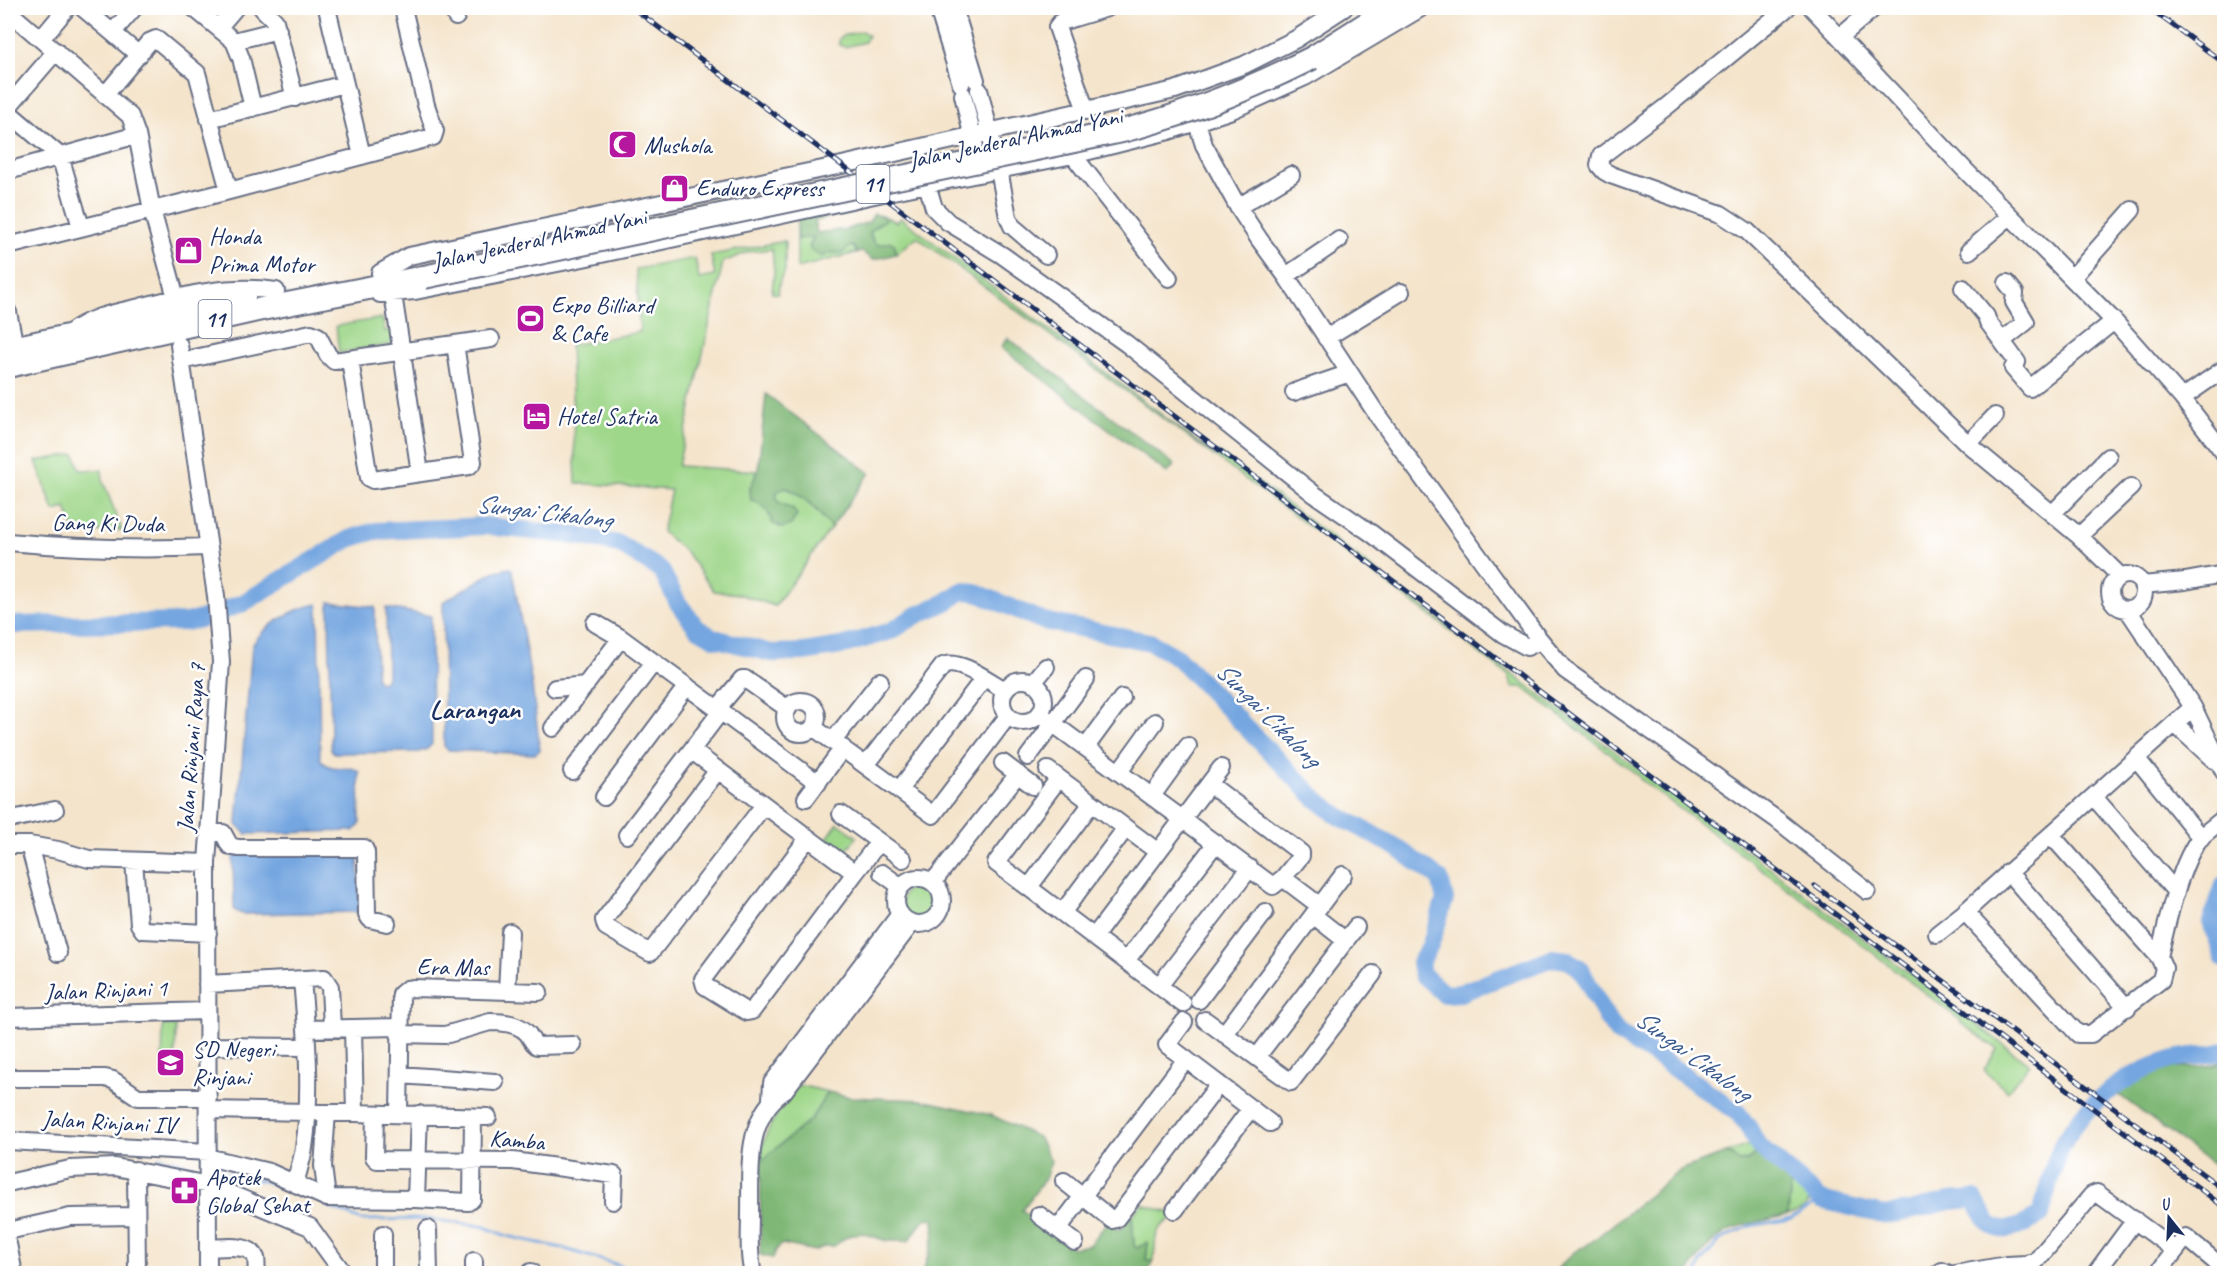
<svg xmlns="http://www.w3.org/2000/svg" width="2232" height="1281" viewBox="0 0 2232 1281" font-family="Caveat,sans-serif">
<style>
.green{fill:#9fd78a;stroke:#5d8374;stroke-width:1.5}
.forest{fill:#7fb876;stroke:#4d746a;stroke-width:1.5}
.water{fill:#75a6e0;stroke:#486a9f;stroke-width:1.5}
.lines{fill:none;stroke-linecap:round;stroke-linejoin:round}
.stream{stroke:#75a6e0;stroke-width:3}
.river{stroke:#75a6e0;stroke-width:18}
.minor-casing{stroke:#676e84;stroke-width:20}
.highway-casing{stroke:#676e84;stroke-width:26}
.minor{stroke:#fff;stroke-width:16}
.highway{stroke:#fff;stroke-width:22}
.rail-casing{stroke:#1b2f5e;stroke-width:5}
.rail{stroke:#fff;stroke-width:3;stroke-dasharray:9;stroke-linecap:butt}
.highway-bridge-casing{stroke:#676e84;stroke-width:26;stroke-linecap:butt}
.highway-bridge{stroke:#fff;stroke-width:22}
.labels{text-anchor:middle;stroke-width:5;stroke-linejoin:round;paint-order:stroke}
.shield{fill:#fff;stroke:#5f6d8e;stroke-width:1.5}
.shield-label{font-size:22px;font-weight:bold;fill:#1b2f5e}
.street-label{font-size:24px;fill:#1b2f5e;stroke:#fff}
.poi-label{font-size:24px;fill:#1b2f5e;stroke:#fff;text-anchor:start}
.water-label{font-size:26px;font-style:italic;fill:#3a598c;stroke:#fff}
.quarter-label{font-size:27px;font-weight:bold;fill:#1b2f5e;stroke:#fff}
</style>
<rect width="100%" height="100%" fill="#fff"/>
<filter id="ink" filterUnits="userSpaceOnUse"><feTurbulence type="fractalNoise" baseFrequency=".0167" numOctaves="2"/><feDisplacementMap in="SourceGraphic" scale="12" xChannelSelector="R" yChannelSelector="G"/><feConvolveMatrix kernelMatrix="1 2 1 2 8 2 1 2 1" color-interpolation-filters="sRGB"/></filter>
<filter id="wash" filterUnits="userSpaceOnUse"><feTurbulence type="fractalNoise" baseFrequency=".008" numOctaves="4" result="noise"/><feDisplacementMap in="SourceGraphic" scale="24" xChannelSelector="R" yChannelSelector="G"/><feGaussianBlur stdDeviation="1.35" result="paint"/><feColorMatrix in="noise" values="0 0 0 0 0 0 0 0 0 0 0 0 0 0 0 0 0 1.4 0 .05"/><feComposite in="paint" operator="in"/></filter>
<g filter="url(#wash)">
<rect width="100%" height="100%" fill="#f4e4cb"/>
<path class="green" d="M862 31 868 35 865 42 845 47 839 45V39L842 36Z
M888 218 897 222 901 218 1215 455 1218 452 1226 458 2029 1064 2008 1091 1984 1070 1997 1049 1961 1023 1960 1020 1838 926 1640 779 1639 776 1522 687H1512L1509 676 1439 622 917 237 896 254 894 245 891 242 882 246 874 243 870 233 876 224Z
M814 237 810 244 811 250C825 256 837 251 851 246L855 248 856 253 797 268V239Z
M785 241V271L780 280 778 294 772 293 774 271 772 249 748 252 723 262 678 466 758 471 750 488 751 499 764 505 769 511 792 508 778 502 776 493 784 487C805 496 817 510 831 528L775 606 739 594 714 591 686 552 662 532 671 490 576 483 570 345 640 332 636 269 695 258 699 279 715 276 711 255Z
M382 318 385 331 392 330 394 344 339 353 336 326Z
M75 454 80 470H102L103 481 122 530 75 534 66 508 54 511 36 461Z
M838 823 857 837 846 851 827 838Z
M902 902a17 17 0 1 1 34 0a17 17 0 1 1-34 0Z
M163 1025 176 1026 175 1065H162Z
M799 1085 828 1092 811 1119 761 1161C760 1132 782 1107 799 1085Z
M1748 1145 1756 1152C1752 1160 1748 1161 1739 1162L1732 1155 1726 1153Z
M1791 1180 1811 1198C1807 1209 1799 1211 1788 1215Z
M1142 1204 1177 1215C1152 1230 1156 1234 1154 1261L1146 1262 1148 1243 1137 1248 1134 1246 1132 1215Z"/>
<path class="forest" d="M852 205V212L815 221 817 233 847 229 869 222 874 214 888 218C878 225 860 232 878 245L891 242 895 245 896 254 873 260 862 252 856 253 855 248 851 246 842 253H830L821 257 811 250 809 247 814 237 797 239V223L800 218Z
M1008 338 1175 465 1167 473 1004 350 1001 347Z
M766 394 870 473 831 528C818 510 805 496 785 487L776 493 778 502 792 508 797 515 791 525 782 528 772 523C768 509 765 505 751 500L750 488 758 471Z
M2224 900V946L2218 937V923Z
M2224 1061V1173L2114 1091C2132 1079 2156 1069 2177 1067 2195 1066 2208 1069 2224 1061Z
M828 1092 850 1097 921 1100 991 1115 1038 1137 1051 1161 1045 1179 1022 1210 1072 1248 1089 1245 1107 1223 1120 1230 1132 1215 1134 1246 1137 1248 1148 1242 1146 1261H1154L1147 1273H923C926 1259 939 1232 933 1218 920 1217 917 1233 908 1241H887L862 1233 848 1236 834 1246H825L815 1251 782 1244 776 1250 773 1258 760 1255 761 1161 811 1119Z
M1756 1152 1791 1180 1788 1215C1734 1228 1721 1223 1688 1273L1565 1274 1558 1268 1574 1252 1590 1243 1682 1169 1726 1153 1732 1155 1739 1162C1748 1162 1752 1160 1756 1152Z"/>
<path class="water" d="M509 568 512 569 532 685 540 750 535 754 448 750 444 746 443 602 493 572Z
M329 602 375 607 376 678 378 681 382 682 387 677 386 608 431 616 432 744 427 749 419 752 335 753 331 750Z
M318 604 320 758C330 775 349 762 359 772L360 825 353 831 246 834 237 825V821L252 646C263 625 295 608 318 604Z
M358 853 360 912 242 914 234 910 233 854Z"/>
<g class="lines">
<path class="stream" d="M159 1157 201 1168
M214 1170 267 1182 286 1188
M325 1205 361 1220 426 1219 482 1226 507 1236 562 1248 618 1265 636 1274
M1697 1274 1701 1262 1720 1240 1750 1226 1791 1219 1821 1200"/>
<path class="river" d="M8 625 186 622 201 619 243 603 349 539 375 531 486 526 579 536 619 544 661 570 678 603 697 628 714 638 771 653 803 652 841 646 891 631 915 616 946 602 962 591 975 592 1043 621 1150 642 1177 657 1316 799 1339 816 1396 847 1440 879 1445 899 1430 946 1420 963 1422 974 1444 994 1460 993 1552 958 1567 960 1580 968 1608 1020 1618 1033 1662 1060 1738 1113 1749 1128 1757 1144 1821 1200 1884 1215 1910 1211 1949 1201 1974 1199C1979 1206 1984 1218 1990 1224 2006 1237 2027 1223 2041 1215 2046 1195 2050 1175 2057 1157 2076 1107 2132 1067 2184 1057 2197 1055 2211 1055 2224 1051
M2224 885 2211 922 2224 959"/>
</g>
</g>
<g filter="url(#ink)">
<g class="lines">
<defs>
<path id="minor" d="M83 8 139 55
M194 8 234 41 241 58 253 108
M262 8 275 21 295 98
M327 8 362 156
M454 8 456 17
M938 8 961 84
M954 8 976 80
M1787 8 1666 107 1601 156 1599 165 1604 171 1611 175 1721 214 1747 231 1968 444 2079 536 2120 576
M1812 8 1966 171 2114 321 2182 398 2224 453
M8 11 130 116 137 135 152 210 176 298
M218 28 235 8
M113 32 134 8
M1840 37 1874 8
M41 39 67 8
M234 41 278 30
M979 90 999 170 1008 217 1012 226 1046 255
M105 95 149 42 156 39 197 73 229 191
M963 95 981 173
M8 107 56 51
M1086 111 1057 27 1061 22 1107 8
M8 112 60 156 81 227
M209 119 345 84
M1197 123 1204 145 1238 207 1259 239 1286 276 1378 416 1480 558 1536 635 1565 670 1776 819 1867 891
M1073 155 1169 278
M8 171 137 135
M927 184 934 208 948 222 1002 255 1127 344 1314 494 1371 533 1503 634 1527 647 1540 641
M1238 207 1291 175
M8 246 229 191 433 137 435 131 426 105 403 8
M1969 251 2010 216
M380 273 409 256 842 165 1175 90 1244 65 1296 39 1344 8
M1286 276 1339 240
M2072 278 2132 210
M1963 288 1986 316 1988 322 2017 362 2013 368 2030 388 2114 321
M380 294 415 291 583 258 888 192 1073 155 1169 131 1232 110 1305 77 1421 8
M393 294 420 473
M8 312 15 347
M71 332C93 316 114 313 140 307 185 295 229 284 276 291
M1326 338 1401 292
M2002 341 2026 322 2014 302 2015 293 2007 283
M179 345 216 596 221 662 207 863 208 1274
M350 360 369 478 373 480 469 466 473 462 455 344
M181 361 311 333 318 336 328 355 334 361 491 339
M1294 392 1350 373
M2182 398 2224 369
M1968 444 1995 416
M2052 514 2108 457
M2079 536 2131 487
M8 542C74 548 141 550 207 547
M2110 592a17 17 0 1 1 34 0a17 17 0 1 1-34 0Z
M2142 585 2185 581 2224 574
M595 623 621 638 818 783
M1002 701a21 21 0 1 1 42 0a21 21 0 1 1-42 0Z
M1033 683 1046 667
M555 688 586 685
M785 717a16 16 0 1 1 32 0a16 16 0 1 1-32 0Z
M2193 707 2224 772
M717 709 742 679H745L788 709
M1040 714 1273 886 1283 878
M2175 724 2214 760
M813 727 933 815 1008 716
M553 728 621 638
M833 741 880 681
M1086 747 1122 698
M699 756 855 873 879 842
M1028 757 1086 679
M2137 759 2201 838
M1003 763 1033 786
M866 765 943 666C959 658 990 682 1005 690
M718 770 604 920 606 927 650 953 764 805
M1048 770 1158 852
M572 771 654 662
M1119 772 1155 722
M1059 778 996 863 1183 1004
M1209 784 1301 853V856L1283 878 1320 906
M899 790 984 678
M1152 796 1188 746
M604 797 687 686
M2094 797 2176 892
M806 798 843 748
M841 814 903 859
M8 817 17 818 55 810
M209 832 223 833 230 846 238 848H364L366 852 367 914 370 919 387 923
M627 835 721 711
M2051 835 2159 957
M808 838 703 979 705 986 747 1012 752 1011 855 873
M8 845H29L58 850 89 859 207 863
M29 845 58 953
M134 861 139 924 143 930 208 933
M2008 872 2127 1008
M882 873 900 886
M896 901a23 23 0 1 1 46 0a23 23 0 1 1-46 0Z
M933 882 1018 774
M1029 887 1092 803
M1965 912 2078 1034H2091L2161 980 2164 968 2159 957C2166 926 2181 858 2202 836 2209 830 2217 824 2224 818
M1062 913 1126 828
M1313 915 1346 941
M1937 934 1965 912 2193 707 2128 610
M1094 937 1221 768
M1126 961 1216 843
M207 984 324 978 330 987 332 1028
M1159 986 1250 868
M507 991 510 932
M1199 1000 1265 912
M8 1017 206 1011
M1205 1020 1291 1082 1373 974
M1184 1022 1167 1045 1270 1123
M353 1028 355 1113 488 1117
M306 1029 399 1027
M399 1034 445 1035 490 1022C503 1022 519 1023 528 1034 531 1039 532 1042 537 1046L573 1045
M1224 1034 1343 875
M207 1046 307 1047
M1257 1057 1356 927
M400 1075 495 1082
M8 1078H105L113 1080 138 1097H208
M771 1099 772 1083 900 914
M208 1110 355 1113
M327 1113 323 1166 327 1198
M399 1113 401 994 407 989 414 988 539 992
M375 1114 374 1157 377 1160 513 1161 614 1175 613 1201
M8 1141 208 1152
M207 1157 269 1172 327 1198 416 1199 468 1202 472 1199 473 1117
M136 1170 137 1274
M1064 1181 1112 1220 1116 1219 1219 1084
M8 1183 70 1169 115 1167 209 1185 310 1227 344 1274
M295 1184C298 1172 302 1160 304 1148 312 1093 307 1035 302 980
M416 1199 419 1114
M1175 1210 1251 1108
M1039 1215 1075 1242
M428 1229 429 1274
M1058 1229 1186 1059
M8 1231 70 1217 135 1216
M383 1234V1274
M8 1244 14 1274
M208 1248C221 1248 250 1242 256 1258 257 1262 256 1269 257 1274
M531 1272V1274
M474 1274V1261
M753 1274C748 1254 750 1233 750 1214 751 1171 744 1118 784 1091L912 923
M1938 1274 1942 1271 1949 1274
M1955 1274 2007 1265 2026 1264 2036 1261 2092 1195 2097 1193 2175 1250
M2095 1274 2135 1220
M2157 1274 2186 1237 2224 1269"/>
<path id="highway" d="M1312 58 1391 8
M8 349 244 298
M8 366 257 310 424 277"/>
</defs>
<use href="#minor" class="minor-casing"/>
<use href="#highway" class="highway-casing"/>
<use href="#minor" class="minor"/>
<use href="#highway" class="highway"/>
<defs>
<path id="rail" d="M633 8 2224 1207
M2149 8 2224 63
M1815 886 2016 1034 2224 1190"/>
</defs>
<use href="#rail" class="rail-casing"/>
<use href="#rail" class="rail"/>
<defs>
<path id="highway-bridge" d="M424 277 1122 131C1189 114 1250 89 1312 58"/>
</defs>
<use href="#highway-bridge" class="highway-bridge-casing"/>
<use href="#highway-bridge" class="highway-bridge"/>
</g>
</g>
<defs>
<symbol id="mosque-square" viewBox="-11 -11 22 22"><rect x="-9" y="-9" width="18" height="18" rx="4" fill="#b5179e" stroke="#fff"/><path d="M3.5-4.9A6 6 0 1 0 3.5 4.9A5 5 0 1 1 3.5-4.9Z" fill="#fff"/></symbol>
<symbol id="shop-square" viewBox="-11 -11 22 22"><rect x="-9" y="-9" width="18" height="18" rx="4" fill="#b5179e" stroke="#fff"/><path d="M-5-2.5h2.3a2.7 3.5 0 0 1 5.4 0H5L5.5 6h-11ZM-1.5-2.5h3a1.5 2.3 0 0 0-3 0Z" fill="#fff"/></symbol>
<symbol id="stadium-square" viewBox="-11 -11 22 22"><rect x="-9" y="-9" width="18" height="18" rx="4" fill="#b5179e" stroke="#fff"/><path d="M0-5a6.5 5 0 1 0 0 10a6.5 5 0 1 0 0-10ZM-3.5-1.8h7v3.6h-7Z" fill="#fff"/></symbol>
<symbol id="hotel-square" viewBox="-11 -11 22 22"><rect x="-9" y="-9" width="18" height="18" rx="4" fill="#b5179e" stroke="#fff"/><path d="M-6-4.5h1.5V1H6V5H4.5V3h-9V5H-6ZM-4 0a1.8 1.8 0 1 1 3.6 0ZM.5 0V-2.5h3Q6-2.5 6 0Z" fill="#fff"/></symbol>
<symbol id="school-square" viewBox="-11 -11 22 22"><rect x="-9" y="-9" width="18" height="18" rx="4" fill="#b5179e" stroke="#fff"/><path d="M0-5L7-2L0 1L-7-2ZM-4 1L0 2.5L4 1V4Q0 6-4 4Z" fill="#fff"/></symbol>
<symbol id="pharmacy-square" viewBox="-11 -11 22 22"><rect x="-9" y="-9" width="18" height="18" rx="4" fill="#b5179e" stroke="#fff"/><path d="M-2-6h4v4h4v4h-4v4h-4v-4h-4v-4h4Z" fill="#fff"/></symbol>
</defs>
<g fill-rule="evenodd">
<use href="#mosque-square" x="606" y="128" width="33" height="33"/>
<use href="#shop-square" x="658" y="172" width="33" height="33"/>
<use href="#shop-square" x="172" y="234" width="33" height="33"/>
<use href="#stadium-square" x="514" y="302" width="33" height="33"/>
<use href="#hotel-square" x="520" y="400" width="33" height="33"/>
<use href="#school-square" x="154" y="1046" width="33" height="33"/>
<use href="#pharmacy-square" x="168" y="1174" width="33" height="33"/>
</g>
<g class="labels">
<g class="shield">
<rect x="856.5" y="165" width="33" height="38" rx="4.5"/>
<rect x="198.5" y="300" width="33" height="38" rx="4.5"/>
</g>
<g class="shield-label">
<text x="873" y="192">11</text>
<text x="215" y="327">11</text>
</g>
<g class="street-label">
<text transform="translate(1015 138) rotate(-12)" y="8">Jalan Jenderal Ahmad Yani</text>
<text transform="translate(539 239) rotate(-12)" y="8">Jalan Jenderal Ahmad Yani</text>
<text transform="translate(108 523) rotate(1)" y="8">Gang Ki Duda</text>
<text transform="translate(191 748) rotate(-86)" y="8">Jalan Rinjani Raya 7</text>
<text x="453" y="975">Era Mas</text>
<text transform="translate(106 990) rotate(-2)" y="8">Jalan Rinjani 1</text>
<text transform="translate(109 1122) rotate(3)" y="8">Jalan Rinjani IV</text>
<text transform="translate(517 1140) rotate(5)" y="8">Kamba</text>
</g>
<g class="poi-label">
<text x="644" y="153">Mushola</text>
<text x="696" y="196">Enduro Express</text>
<text x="209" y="244">Honda<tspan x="209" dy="28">Prima Motor</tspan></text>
<text x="551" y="313">Expo Billiard<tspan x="551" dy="28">&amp; Cafe</tspan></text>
<text x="557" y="424">Hotel Satria</text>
<text x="192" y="1057">SD Negeri<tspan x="192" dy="28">Rinjani</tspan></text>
<text x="206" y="1185">Apotek<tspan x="206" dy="28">Global Sehat</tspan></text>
</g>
<g class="water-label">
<text transform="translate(544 511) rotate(7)" y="9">Sungai Cikalong</text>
<text transform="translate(1269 714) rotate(45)" y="9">Sungai Cikalong</text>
<text transform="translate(1694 1055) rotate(36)" y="9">Sungai Cikalong</text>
</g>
<g class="quarter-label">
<text x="475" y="718">Larangan</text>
</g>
</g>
<rect width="2232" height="1281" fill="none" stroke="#fff" stroke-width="30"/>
<g transform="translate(2169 1218) rotate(342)" stroke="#ffffff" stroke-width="4.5" paint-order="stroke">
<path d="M0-4.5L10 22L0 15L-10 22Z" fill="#1b2f5e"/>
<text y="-9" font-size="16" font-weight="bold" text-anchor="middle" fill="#1b2f5e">U</text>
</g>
</svg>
